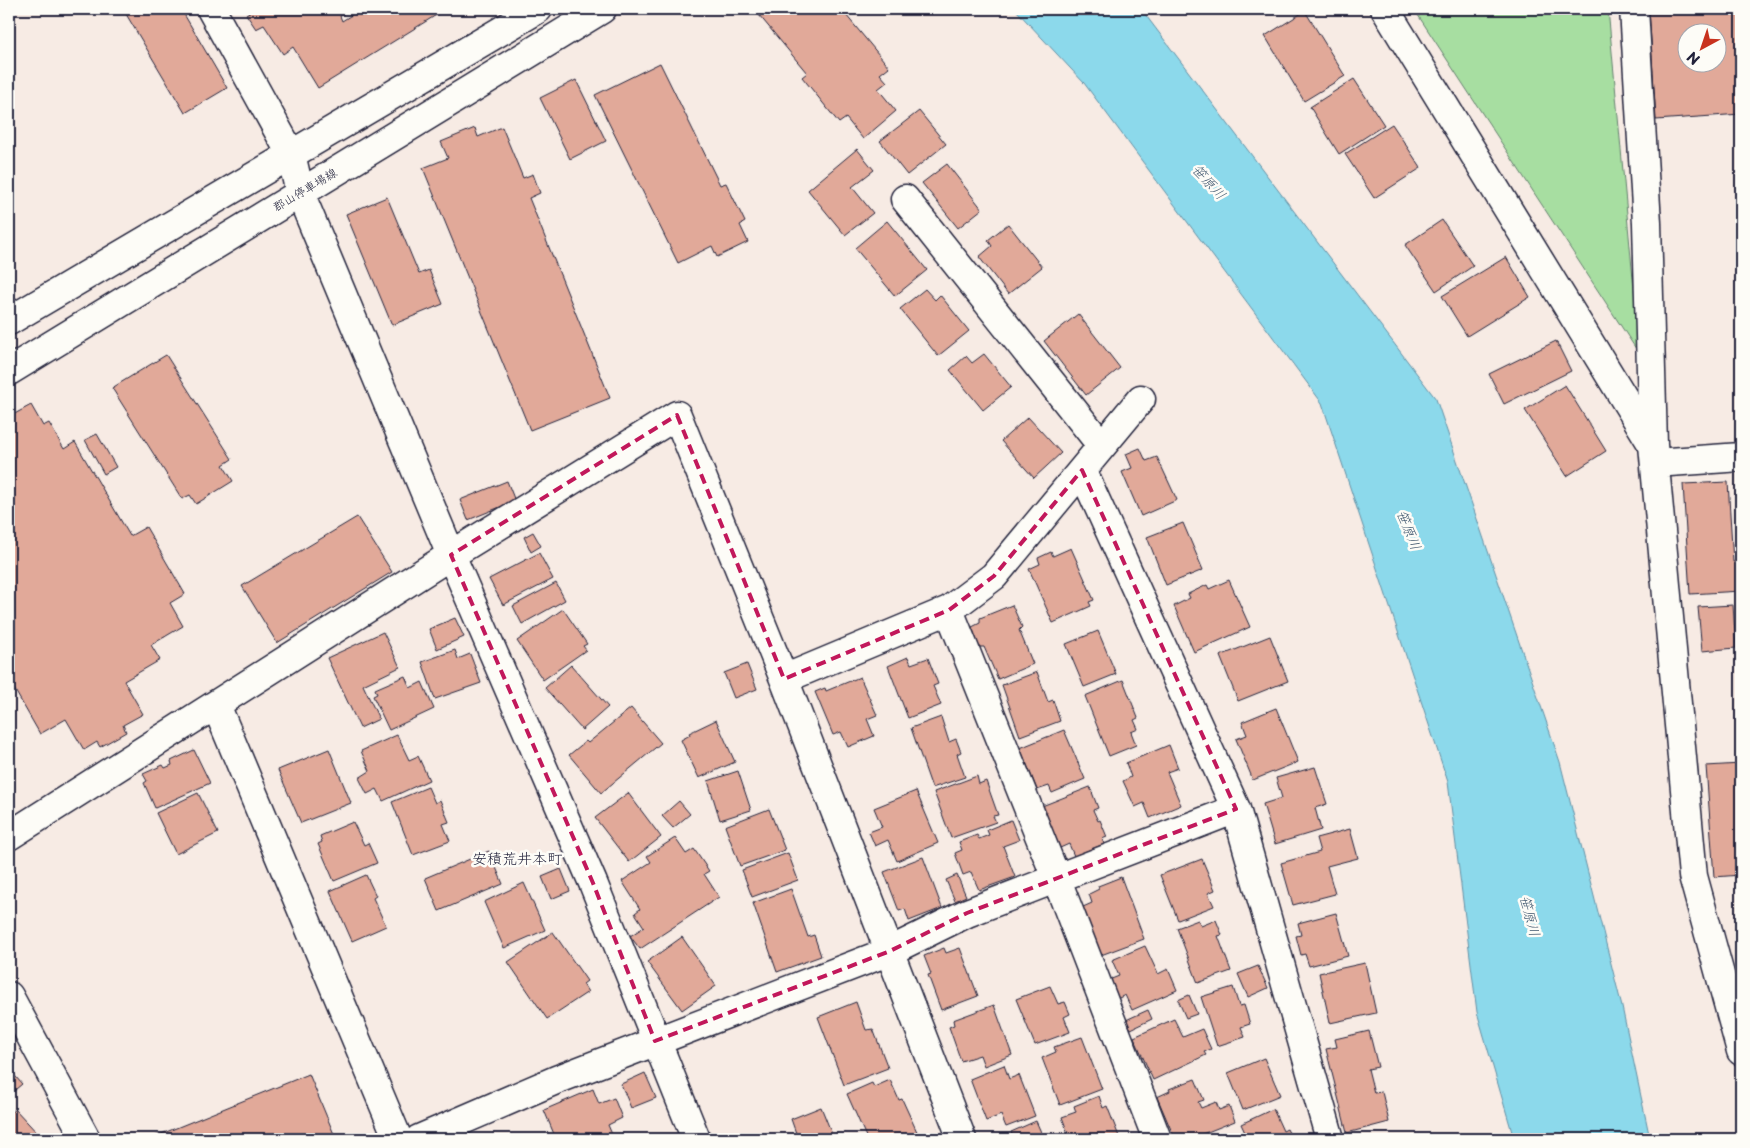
<svg xmlns="http://www.w3.org/2000/svg" width="1750" height="1148" viewBox="0 0 1750 1148" font-family="'Playpen Sans','Klee One',sans-serif">
<style>
.green{fill:#a7dea1;stroke:#64806e}
.water{fill:#8cd9eb;stroke:#6290a5}
.building{fill:#e1a999;stroke:#22223b;fill-rule:evenodd}
.lines{fill:none;stroke-linecap:round;stroke-linejoin:round}
.street-casing{stroke:#22223b;stroke-width:31}
.primary-casing{stroke:#22223b;stroke-width:31}
.street{stroke:#fdfcf7;stroke-width:28}
.primary{stroke:#fdfcf7;stroke-width:28}
.marked{fill:none;stroke:#c2185b;stroke-width:4;stroke-dasharray:10 6;stroke-linejoin:round}
.labels{text-anchor:middle;stroke-width:5;stroke-linejoin:round;paint-order:stroke}
.street-label{font-size:12px;fill:#22223b;stroke:#fdfcf7}
.water-label{font-size:14px;font-style:italic;fill:#425970;stroke:#fdfcf7}
.quarter-label{font-size:15px;fill:#22223b;stroke:#fdfcf7}
</style>
<rect width="100%" height="100%" fill="#f7ebe4"/>
<filter id="ink" filterUnits="userSpaceOnUse"><feTurbulence type="fractalNoise" baseFrequency=".02" numOctaves="2"/><feDisplacementMap in="SourceGraphic" scale="10" xChannelSelector="R" yChannelSelector="G"/><feConvolveMatrix kernelMatrix="1 2 1 2 8 2 1 2 1" color-interpolation-filters="sRGB"/></filter>
<g filter="url(#ink)">
<path class="green" d="M1414 9H1608L1640 355Z"/>
<path class="water" d="M1015 9H1141L1436 399 1560 762 1622 1007 1650 1139H1514L1477 1012 1448 782 1322 403 1084 83Z"/>
<path class="building" d="M123 9H181L227 88 185 113Z
M255 9H352L340 16 342 21 361 9H446L318 88 293 47 283 54 264 25 256 29 246 14Z
M754 9H841L889 67 880 74 887 82 878 89 896 111 863 139 846 118 839 123 802 77 807 73Z
M1649 9H1741V114L1656 120ZM1688 32H1718V62H1688Z
M1305 11 1345 76 1304 101 1265 36Z
M660 63 720 185 726 183 745 222 740 225 748 242 717 257 712 246 678 263 595 95Z
M1354 79 1384 125 1339 154 1310 107Z
M576 80 606 141 570 159 540 98Z
M919 111 946 144 907 175 880 141Z
M1392 124 1421 168 1374 198 1345 154Z
M502 127 523 178 533 174 540 193 529 198 610 398 530 430 423 168 448 158 441 142 475 128 478 137Z
M857 149 874 170 852 187 873 213 845 235 808 190Z
M947 164 982 209 958 228 922 183Z
M387 197 419 274 429 270 443 304 392 325 346 214Z
M1442 220 1473 266 1436 291 1405 245Z
M887 221 927 270 895 296 855 248Z
M1008 224 1042 267 1008 294 979 257 992 246 988 240Z
M1506 257 1530 297 1467 336 1442 296Z
M925 289 935 300 940 295 969 331 938 356 900 309Z
M1078 314 1120 368 1086 395 1044 341Z
M1556 341 1571 371 1504 404 1489 374Z
M984 354 1011 387 983 410 950 370 966 356 972 363Z
M166 355 232 459 223 465 233 481 196 504 190 495 182 499 112 388Z
M1565 385 1606 451 1567 476 1525 410Z
M31 405 43 426 49 423 64 449 75 442 130 536 146 527 185 594 170 603 183 626 151 645 160 660 124 681 143 714 123 725 126 732 100 747 97 742 84 750 66 719 40 734 9 680V417Z
M1028 417 1061 453 1034 478 1001 441Z
M97 434 116 467 104 474 85 440Z
M1140 448 1146 461 1157 457 1177 500 1141 516 1122 472 1132 468 1126 454Z
M507 481 515 501 468 520 460 500Z
M1728 482 1733 562 1741 561V591L1690 594 1683 484Z
M1737 490H1741V522Z
M357 517 392 572 277 643 242 586Z
M1183 523 1203 570 1166 585 1147 537Z
M533 532 541 546 531 552 524 537Z
M1071 548 1094 600 1089 602 1091 606 1053 623 1029 569 1040 564 1038 558 1051 552 1053 556Z
M539 553 553 579 503 605 489 579Z
M1229 580 1250 627 1194 652 1174 606 1190 598 1188 594 1207 585 1209 589Z
M556 583 565 600 522 624 513 606Z
M1012 605 1022 627 1019 630 1033 664 998 679 984 647H979L972 627 980 623V618Z
M1733 605 1736 648 1702 651 1698 607Z
M563 609 587 644 583 646 586 650 543 680 517 641Z
M455 618 464 637 437 649 429 629Z
M1098 631 1116 674 1084 687 1066 644Z
M383 632 400 667 363 685 379 719 360 728 327 658Z
M1270 636 1288 681 1238 701 1220 656Z
M455 650 458 659 470 654 481 683 435 699 422 662Z
M908 657 911 664 928 658 938 684 933 686 941 705 908 718 888 666Z
M747 664 757 689 734 698 724 673Z
M571 665 608 707 582 730 545 688Z
M1037 672 1048 702 1053 700 1060 721 1020 736 1002 685Z
M405 676 410 688 422 682 434 709 389 730 373 696 377 694 375 689Z
M860 677 877 715 867 719 874 736 848 747 841 732 833 735 815 692 825 688 826 691Z
M1123 680 1138 718 1134 720 1138 729 1131 732 1136 745 1109 756 1085 696Z
M631 708 661 743 601 793 569 755 586 741 588 743Z
M1276 708 1298 762 1253 780 1236 739 1247 735 1242 722Z
M941 717 949 742 956 739 961 752 957 754 965 777 932 788 911 728Z
M716 720 735 762 699 778 681 740 690 735 689 733Z
M1064 730 1085 779 1052 793 1049 786 1037 790 1020 748Z
M397 735 409 760 418 756 429 780 383 801 377 789 367 794 359 778 370 771 361 751Z
M1169 745 1178 768 1167 772 1181 805 1150 818 1144 803 1135 807 1123 781 1131 777 1126 763Z
M329 749 351 803 301 823 278 770Z
M194 750 210 783 155 808 144 783 147 781 143 774 163 765 165 768 172 765 171 761Z
M1741 764V875L1714 877 1706 766Z
M1315 767 1327 804 1315 808 1321 830 1275 844 1263 804 1282 798 1276 778Z
M738 771 751 810 720 820 708 781Z
M977 776 979 784 986 781 998 815 993 816 996 822 951 838 934 792Z
M428 787 435 803 440 800 449 822 443 824 450 841 413 855 392 802Z
M1090 787 1098 808 1093 810 1098 821 1100 820 1107 837 1102 839 1104 844 1074 856 1069 844 1060 848 1042 806Z
M916 791 938 843 897 861 888 840 875 846 869 832 882 827 874 808Z
M198 793 218 833 176 854 156 813Z
M628 793 661 837 629 862 595 818Z
M679 801 690 814 673 828 662 816Z
M769 809 785 850 740 866 725 826Z
M1011 820 1019 840 1003 846 1015 877 979 890 971 872 963 875 955 853 962 850 959 842 977 835 979 839 989 835 987 830Z
M353 822 364 845 368 843 377 863 334 881 318 844 322 842 320 836Z
M1350 829 1358 858 1327 866 1335 894 1293 905 1281 863 1320 852 1316 838Z
M675 838 686 854 694 849 709 871 704 874 719 897 640 949 630 936 644 927 635 913 640 909 622 881 651 862 647 856Z
M489 851 503 884 439 911 425 878Z
M788 853 798 880 752 897 742 870Z
M923 857 942 908 909 921 905 909 899 911 884 872Z
M1202 859 1215 890 1208 893 1214 906 1178 920 1160 875Z
M561 869 570 891 551 899 542 877Z
M366 875 376 896 373 898 386 926 352 941 330 891Z
M957 875 966 896 955 901 946 880Z
M1121 877 1144 939 1101 955 1083 907 1092 903 1089 894 1099 889 1098 886Z
M524 883 545 930 504 948 484 902Z
M791 889 808 937 814 935 821 956 777 972 753 903Z
M1336 913 1348 956 1309 966 1305 954 1301 955 1296 936 1301 935 1298 923Z
M1198 920 1201 926 1216 920 1222 935 1218 936 1231 971 1198 983 1177 928Z
M553 932 587 981 583 984 588 992 547 1019 508 962Z
M682 937 716 986 682 1010 647 962Z
M1145 946 1158 974 1168 969 1177 990 1132 1010 1125 995 1117 999 1109 980 1119 976 1112 960Z
M944 948 946 953 960 948 978 996 941 1010 928 975 931 974 924 956Z
M1365 963 1376 1013 1330 1023 1319 973Z
M1258 966 1268 988 1248 997 1238 974Z
M1050 986 1058 1004 1065 1002 1070 1014 1064 1017 1070 1032 1035 1045 1016 999Z
M1233 987 1239 1006 1244 1005 1250 1024 1241 1027 1245 1037 1217 1046 1201 997Z
M1189 995 1197 1014 1186 1018 1178 1000Z
M856 1002 866 1030 873 1029 888 1068 844 1085 818 1017Z
M994 1005 1012 1055 984 1066 980 1055 961 1061 949 1027 954 1025 953 1020Z
M1148 1010 1152 1019 1131 1029 1126 1020Z
M1174 1019 1183 1037 1202 1029 1211 1049 1204 1052 1206 1055 1153 1080 1134 1037Z
M1369 1031 1378 1067 1368 1069 1374 1093 1382 1092 1389 1122 1347 1133 1326 1049 1337 1047 1335 1039Z
M1082 1037 1102 1089 1060 1105 1042 1058 1056 1052 1054 1047Z
M1264 1058 1280 1095 1243 1110 1228 1073Z
M1004 1065 1009 1079 1019 1075 1035 1116 1006 1127 1001 1115 986 1121 970 1079Z
M9 1069 22 1084 9 1095Z
M645 1073 656 1098 631 1108 621 1084Z
M309 1074 336 1139H149Z
M1195 1079 1204 1100 1198 1102 1201 1108 1216 1102 1219 1110 1229 1106 1235 1121 1190 1139H1175L1157 1097 1170 1091 1169 1089Z
M890 1080 899 1100 902 1099 918 1134 907 1139H867L847 1094 872 1083 874 1087Z
M593 1089 599 1104 614 1098 622 1118 608 1125 614 1139H556L544 1110Z
M1099 1096 1103 1108 1107 1106 1120 1139H1070L1062 1117 1076 1112 1074 1106Z
M821 1107 834 1139H798L791 1119Z
M15 1109 40 1136 37 1139H9V1114Z
M1273 1109 1283 1131 1287 1129 1292 1139H1248L1241 1124Z
M1036 1121 1044 1139H1014L1011 1132Z"/>
<g class="lines">
<defs>
<path id="street" d="M211 9 291 154 300 193 451 555 593 883 696 1139
M1385 9 1652 444
M1634 9 1647 223 1653 445 1693 876 1741 1051
M905 199 1102 446
M1655 463 1741 457
M1082 470 1236 809 1330 1139
M949 610 1057 880 1157 1139
M784 679 949 610 994 576 1141 399
M216 705 398 1139
M9 836 451 555 677 415 784 679 962 1139
M9 996 86 1139
M419 1139 556 1080 890 951 967 913 1236 809"/>
<path id="primary" d="M9 321 538 9
M9 371 602 9"/>
</defs>
<use href="#street" class="street-casing"/>
<use href="#primary" class="primary-casing"/>
<use href="#street" class="street"/>
<use href="#primary" class="primary"/>
</g>
</g>
<path class="marked" d="M677 415 784 679 949 610 994 576 1082 470 1236 809 967 913 890 951 655 1041 593 883 451 555Z"/>
<g class="labels">
<g class="street-label">
<text transform="translate(305 190) rotate(-31)" y="4">郡山停車場線</text>
</g>
<g class="water-label">
<text transform="translate(1209 182) rotate(47)" y="5">笹原川</text>
<text transform="translate(1409 530) rotate(68)" y="5">笹原川</text>
<text transform="translate(1530 916) rotate(75)" y="5">笹原川</text>
</g>
<g class="quarter-label">
<text x="517" y="864">安積荒井本町</text>
</g>
</g>
<rect width="1750" height="1148" fill="none" stroke="#fdfcf7" stroke-width="30"/>
<rect x="15" y="15" width="1720" height="1118" fill="none" stroke="#22223b" stroke-width="2" filter="url(#ink)"/>
<g transform="translate(1702 48) rotate(220)"><circle r="24" fill="#fdfcf7" stroke="#a5a5ac"/>
<path d="M0-4L9 19L0 12L-9 19Z" fill="#c8321e"/>
<text y="-8" font-size="14" font-weight="bold" text-anchor="middle" fill="#22223b">N</text>
</g>
</svg>
